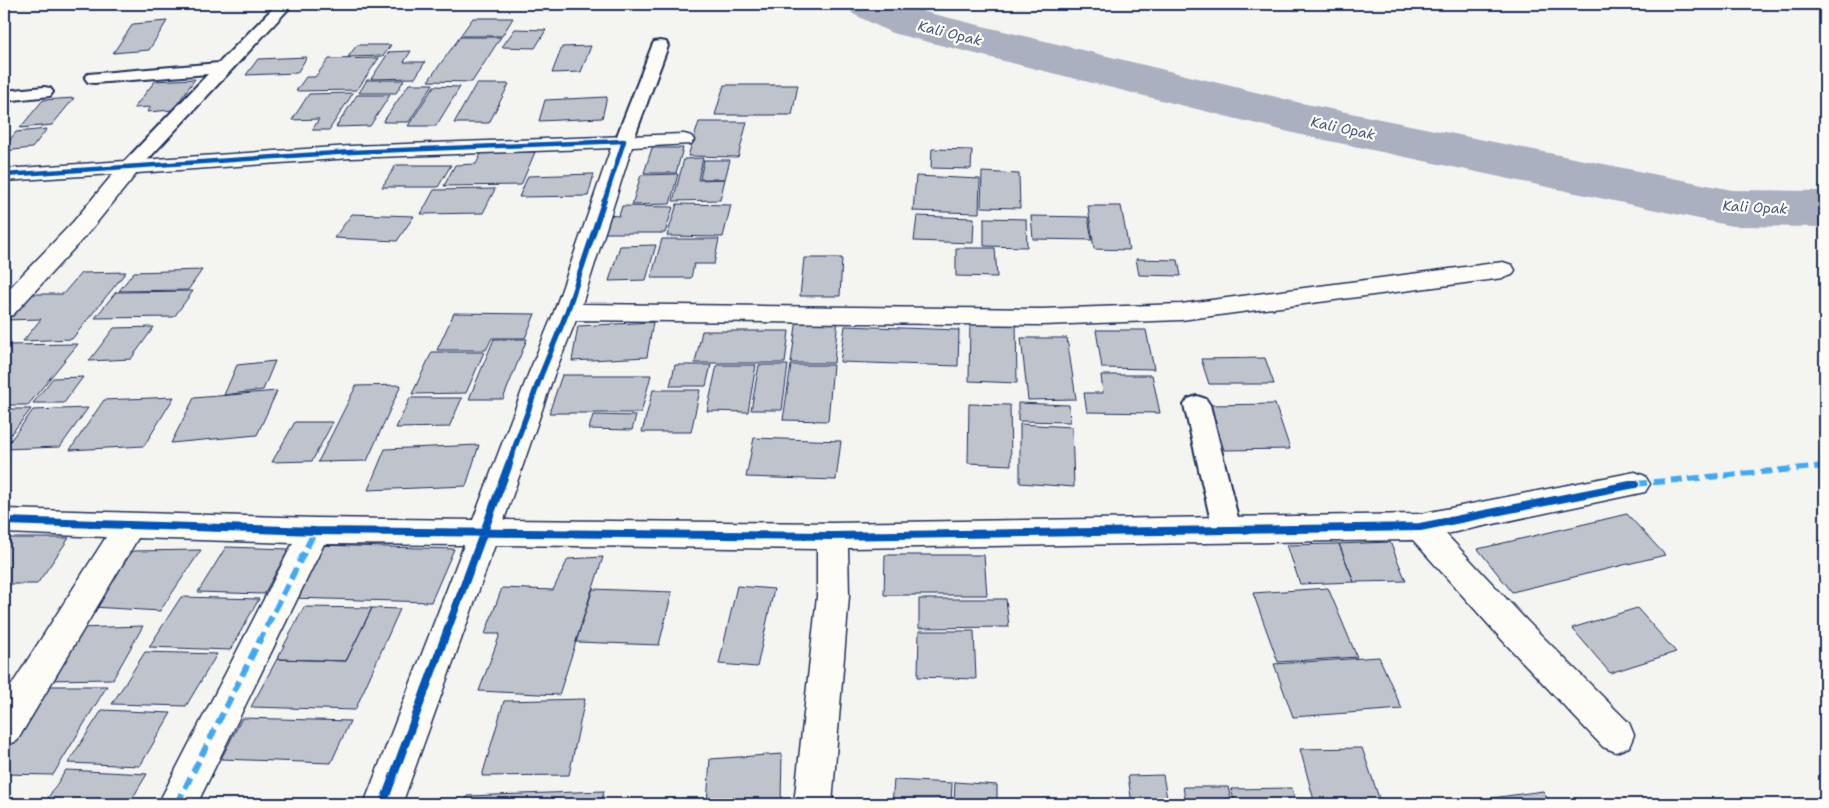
<svg xmlns="http://www.w3.org/2000/svg" width="1829" height="808" viewBox="0 0 1829 808" font-family="'Shantell Sans',sans-serif">
<style>
.lines{fill:none;stroke-linecap:round;stroke-linejoin:round}
.river{fill:#aab0bf;fill-rule:evenodd}
.building{fill:#bfc3cc;stroke:#1b2f5e}
.lane-casing{stroke:#1b2f5e;stroke-width:4}
.street-casing{stroke:#1b2f5e;stroke-width:3}
.lane{fill:#fdfcf7;fill-rule:evenodd}
.street{fill:#fdfcf7;fill-rule:evenodd}
.quiet{stroke:#3fa9f5;stroke-width:6;stroke-dasharray:12 6;stroke-linecap:butt}
.cycleway-far2-casing{stroke:#fdfcf7;stroke-width:7}
.cycleway-far1-casing{stroke:#fdfcf7;stroke-width:9}
.cycleway-casing{stroke:#fdfcf7;stroke-width:11}
.cycleway-far2{stroke:#0057b8;stroke-width:4.5}
.cycleway-far1{stroke:#0057b8;stroke-width:5.5}
.cycleway{stroke:#0057b8;stroke-width:8}
.labels{text-anchor:middle;stroke-width:4.5;stroke-linejoin:round;paint-order:stroke}
.far-water-label{font-size:14px;font-style:italic;fill:#46567b;stroke:#fdfcf7}
</style>
<rect width="100%" height="100%" fill="#f4f4f1"/>
<filter id="ink" filterUnits="userSpaceOnUse"><feTurbulence type="fractalNoise" baseFrequency=".02" numOctaves="2"/><feDisplacementMap in="SourceGraphic" scale="10" xChannelSelector="R" yChannelSelector="G"/><feConvolveMatrix kernelMatrix="1 2 1 2 8 2 1 2 1" color-interpolation-filters="sRGB"/></filter>
<g filter="url(#ink)">
<g class="lines">
<path class="river" d="M847 4H907L925 12 1301 103 1732 190 1825 191V227L1732 226 1301 135 892 33 853 14Z"/>
</g>
<path class="building" d="M473 18H513L502 36H460Z
M167 21 149 50 113 53 133 24Z
M515 29 546 30 535 48 502 47Z
M460 37H501L472 82 428 81Z
M357 45H391L383 56 348 57Z
M591 46 581 72 552 73 562 47Z
M411 51 404 62H425L415 78 371 79 389 52Z
M307 57 297 73 246 75 258 59Z
M379 58 357 90 296 91 306 77H315L329 59Z
M195 79 173 110 147 112 151 107 134 108 155 81Z
M367 80H404L396 93H359Z
M409 84H433L409 122H383Z
M476 84H509L489 123H454Z
M724 85H798L792 115H715Z
M434 86 460 87 436 126H408Z
M353 93 329 130H312L319 119 292 120 309 94Z
M357 95H390L370 126 336 127Z
M607 97 602 118 539 121 545 100Z
M74 98 52 125 20 128 43 100Z
M699 122H747L738 157 688 156Z
M47 129 32 148 4 151V147L16 132Z
M652 148H683L676 173H644Z
M932 149 972 150 971 169 931 168Z
M482 152H535L521 185 444 186 455 165 476 164Z
M703 158 698 180 725 179 720 200 673 201 684 159Z
M704 160H730L725 179H700Z
M396 165H451L438 187H382Z
M982 172 1019 174 1020 208 981 207Z
M594 174 588 196 519 197 528 176Z
M678 174 670 204 632 205 641 175Z
M916 176 980 179 979 213 913 211Z
M495 189 483 213 421 214 434 190Z
M677 204 731 205 723 237 667 236Z
M622 206 673 207 665 233H601L608 215 619 216Z
M1088 206H1121L1129 250 1094 249Z
M352 214 414 216 397 241 334 238Z
M917 216 974 218 973 243 914 241Z
M1031 216 1088 217 1092 240 1033 239Z
M984 218 1026 219 1027 247 984 246Z
M662 239H719L714 264H694L691 278H651Z
M656 245 646 280 609 281 620 246Z
M956 248H995L997 277 956 276Z
M804 258H842L840 296H800Z
M1136 259 1178 260 1181 276 1139 275Z
M202 270 188 290 119 291 134 272Z
M126 272 72 339 23 341 41 319 4 320V316L23 294H63L81 273Z
M193 291 174 317 95 318 116 292Z
M454 313 535 314 525 338H492L486 350H437Z
M797 318H838L834 363H791Z
M970 321 1016 323 1017 383 969 381Z
M653 322 647 357 572 361 578 326Z
M845 326 959 330 958 366 840 362Z
M154 327 131 359 89 361 114 328Z
M1096 330H1146L1154 369 1102 368Z
M702 331H789L785 363H695Z
M1021 338H1067L1076 399 1028 400Z
M494 339H527L503 399H469Z
M78 344 28 405H4V348L6 345Z
M432 352H484L466 393 412 394Z
M1265 358 1274 384H1209L1201 359Z
M275 361 263 390 224 395 237 365Z
M675 365H711L706 386H670Z
M717 365H756L748 412 707 411Z
M759 365H788L782 410H751Z
M791 365H833L828 421 783 420Z
M562 375H651L641 413H549Z
M1101 375H1152L1160 413 1087 412 1084 393H1103Z
M83 377 64 403H33L53 378Z
M401 385 367 461 318 462 356 386Z
M653 390H700L691 432H642Z
M277 391 257 435 171 443 194 398Z
M174 397 144 446 70 450 104 400Z
M410 398H462L449 427 396 428Z
M1018 403 1069 405 1070 422 1018 421Z
M969 404 1010 405 1011 465 968 463Z
M1275 404 1290 449 1224 450 1210 405Z
M88 408 60 447 4 449 33 410Z
M4 409H31L4 443Z
M593 415 636 416 632 430 589 429Z
M295 422H333L312 461 272 462Z
M1020 424 1072 427 1074 487 1020 483Z
M754 438 841 441 836 480 746 477Z
M479 445 466 486 368 490 385 449Z
M1627 514 1665 555 1512 592 1478 549Z
M4 538H69L37 584H4Z
M1390 542 1406 581 1354 582 1339 544Z
M1339 544 1354 582 1300 584 1287 545Z
M320 545 454 549 431 602 292 598Z
M226 547 289 549 264 594 198 592Z
M201 550 160 611 92 607 133 551Z
M885 555H984L987 595H884Z
M603 557 559 695 479 691 500 634H485L502 588 553 590 568 559Z
M737 586 774 589 757 667 719 664Z
M1328 588 1357 657 1278 662 1253 593Z
M592 589 672 592 659 645 576 642Z
M181 597 259 599 230 650 149 647Z
M919 599H1006L1009 627 919 628Z
M304 607 372 608 346 661 277 659Z
M372 608 400 609 355 710 251 707 277 659 346 661Z
M1637 608 1676 652 1610 673 1572 628Z
M143 626 113 679 43 680 77 628Z
M919 631H974L976 679 918 677Z
M145 652 217 654 186 706 112 704Z
M1379 657 1402 709 1293 717 1274 664Z
M48 686H107L53 775 4 774V753Z
M585 699 569 775 482 776 504 701Z
M102 710 171 713 140 766 68 763Z
M242 718 350 721 331 763 221 759Z
M1362 748 1381 804H1315L1300 749Z
M782 754 781 804H707L710 759Z
M66 770 147 774 129 804H44Z
M1163 775 1168 804H1132L1128 776Z
M894 780 952 783 951 804H892Z
M955 782 997 785V804H954Z
M1183 787H1228L1232 804H1186Z
M1292 788 1296 804H1235L1231 789Z
M604 791 601 804H464L467 796Z
M1543 791 1551 804H1479L1477 800Z"/>
<g class="lines">
<defs>
<path id="lane" d="M277 4H293L138 170 131 172 124 170 121 166 124 162 208 74 94 83 88 82 85 78 88 74 219 63Z
M660 41 666 42 668 46 633 141 631 145 624 147 617 145 615 141 652 46 654 42Z
M44 87 50 88 53 92 50 96 4 101V91Z
M1197 396 1206 399 1210 405 1241 530 1237 538 1227 541 1217 538 1213 530 1184 405 1188 399Z"/>
<path id="street" d="M684 134 691 136 694 140 691 144 632 147 582 304 1042 309 1181 304 1503 262 1512 265 1515 270 1512 275 1503 278 1181 320 1042 325 576 320 554 375 504 520 832 523 1420 514 1635 472 1645 476 1650 484 1645 492 1446 534 1528 622 1629 723 1634 735 1629 747 1616 752 1603 747 1504 642 1413 540 848 548 849 596 832 804H794L817 596V549L495 545 402 804H364L464 545 324 544 197 804H158L293 543 138 538 17 741 4 746V697L106 537 4 533V509L315 518 473 520 528 375 554 312 611 148 351 158 137 173 89 232 13 315 4 317V294L73 222 113 174 4 181V169L351 146Z"/>
</defs>
<use href="#lane" class="lane-casing"/>
<use href="#street" class="street-casing"/>
<use href="#lane" class="lane"/>
<use href="#street" class="street"/>
<path class="quiet" d="M1635 484 1825 466
M177 804 315 531"/>
<defs>
<path id="cycleway-far2" d="M4 175 351 152 624 141 604 202"/>
<path id="cycleway-far1" d="M508 466 541 375 567 312 604 201"/>
<path id="cycleway" d="M4 521 315 531 832 536 1420 527 1635 484
M383 804 509 464"/>
</defs>
<use href="#cycleway-far2" class="cycleway-far2-casing"/>
<use href="#cycleway-far1" class="cycleway-far1-casing"/>
<use href="#cycleway" class="cycleway-casing"/>
<use href="#cycleway-far2" class="cycleway-far2"/>
<use href="#cycleway-far1" class="cycleway-far1"/>
<use href="#cycleway" class="cycleway"/>
</g>
</g>
<g class="labels">
<g class="far-water-label">
<text transform="translate(950 33) rotate(14)" y="5">Kali Opak</text>
<text transform="translate(1343 128) rotate(12)" y="5">Kali Opak</text>
<text transform="translate(1755 207) rotate(3)" y="5">Kali Opak</text>
</g>
</g>
<rect width="1829" height="808" fill="none" stroke="#fdfcf7" stroke-width="20"/>
<rect x="10" y="10" width="1809" height="788" fill="none" stroke="#1b2f5e" stroke-width="2" filter="url(#ink)"/>
</svg>
